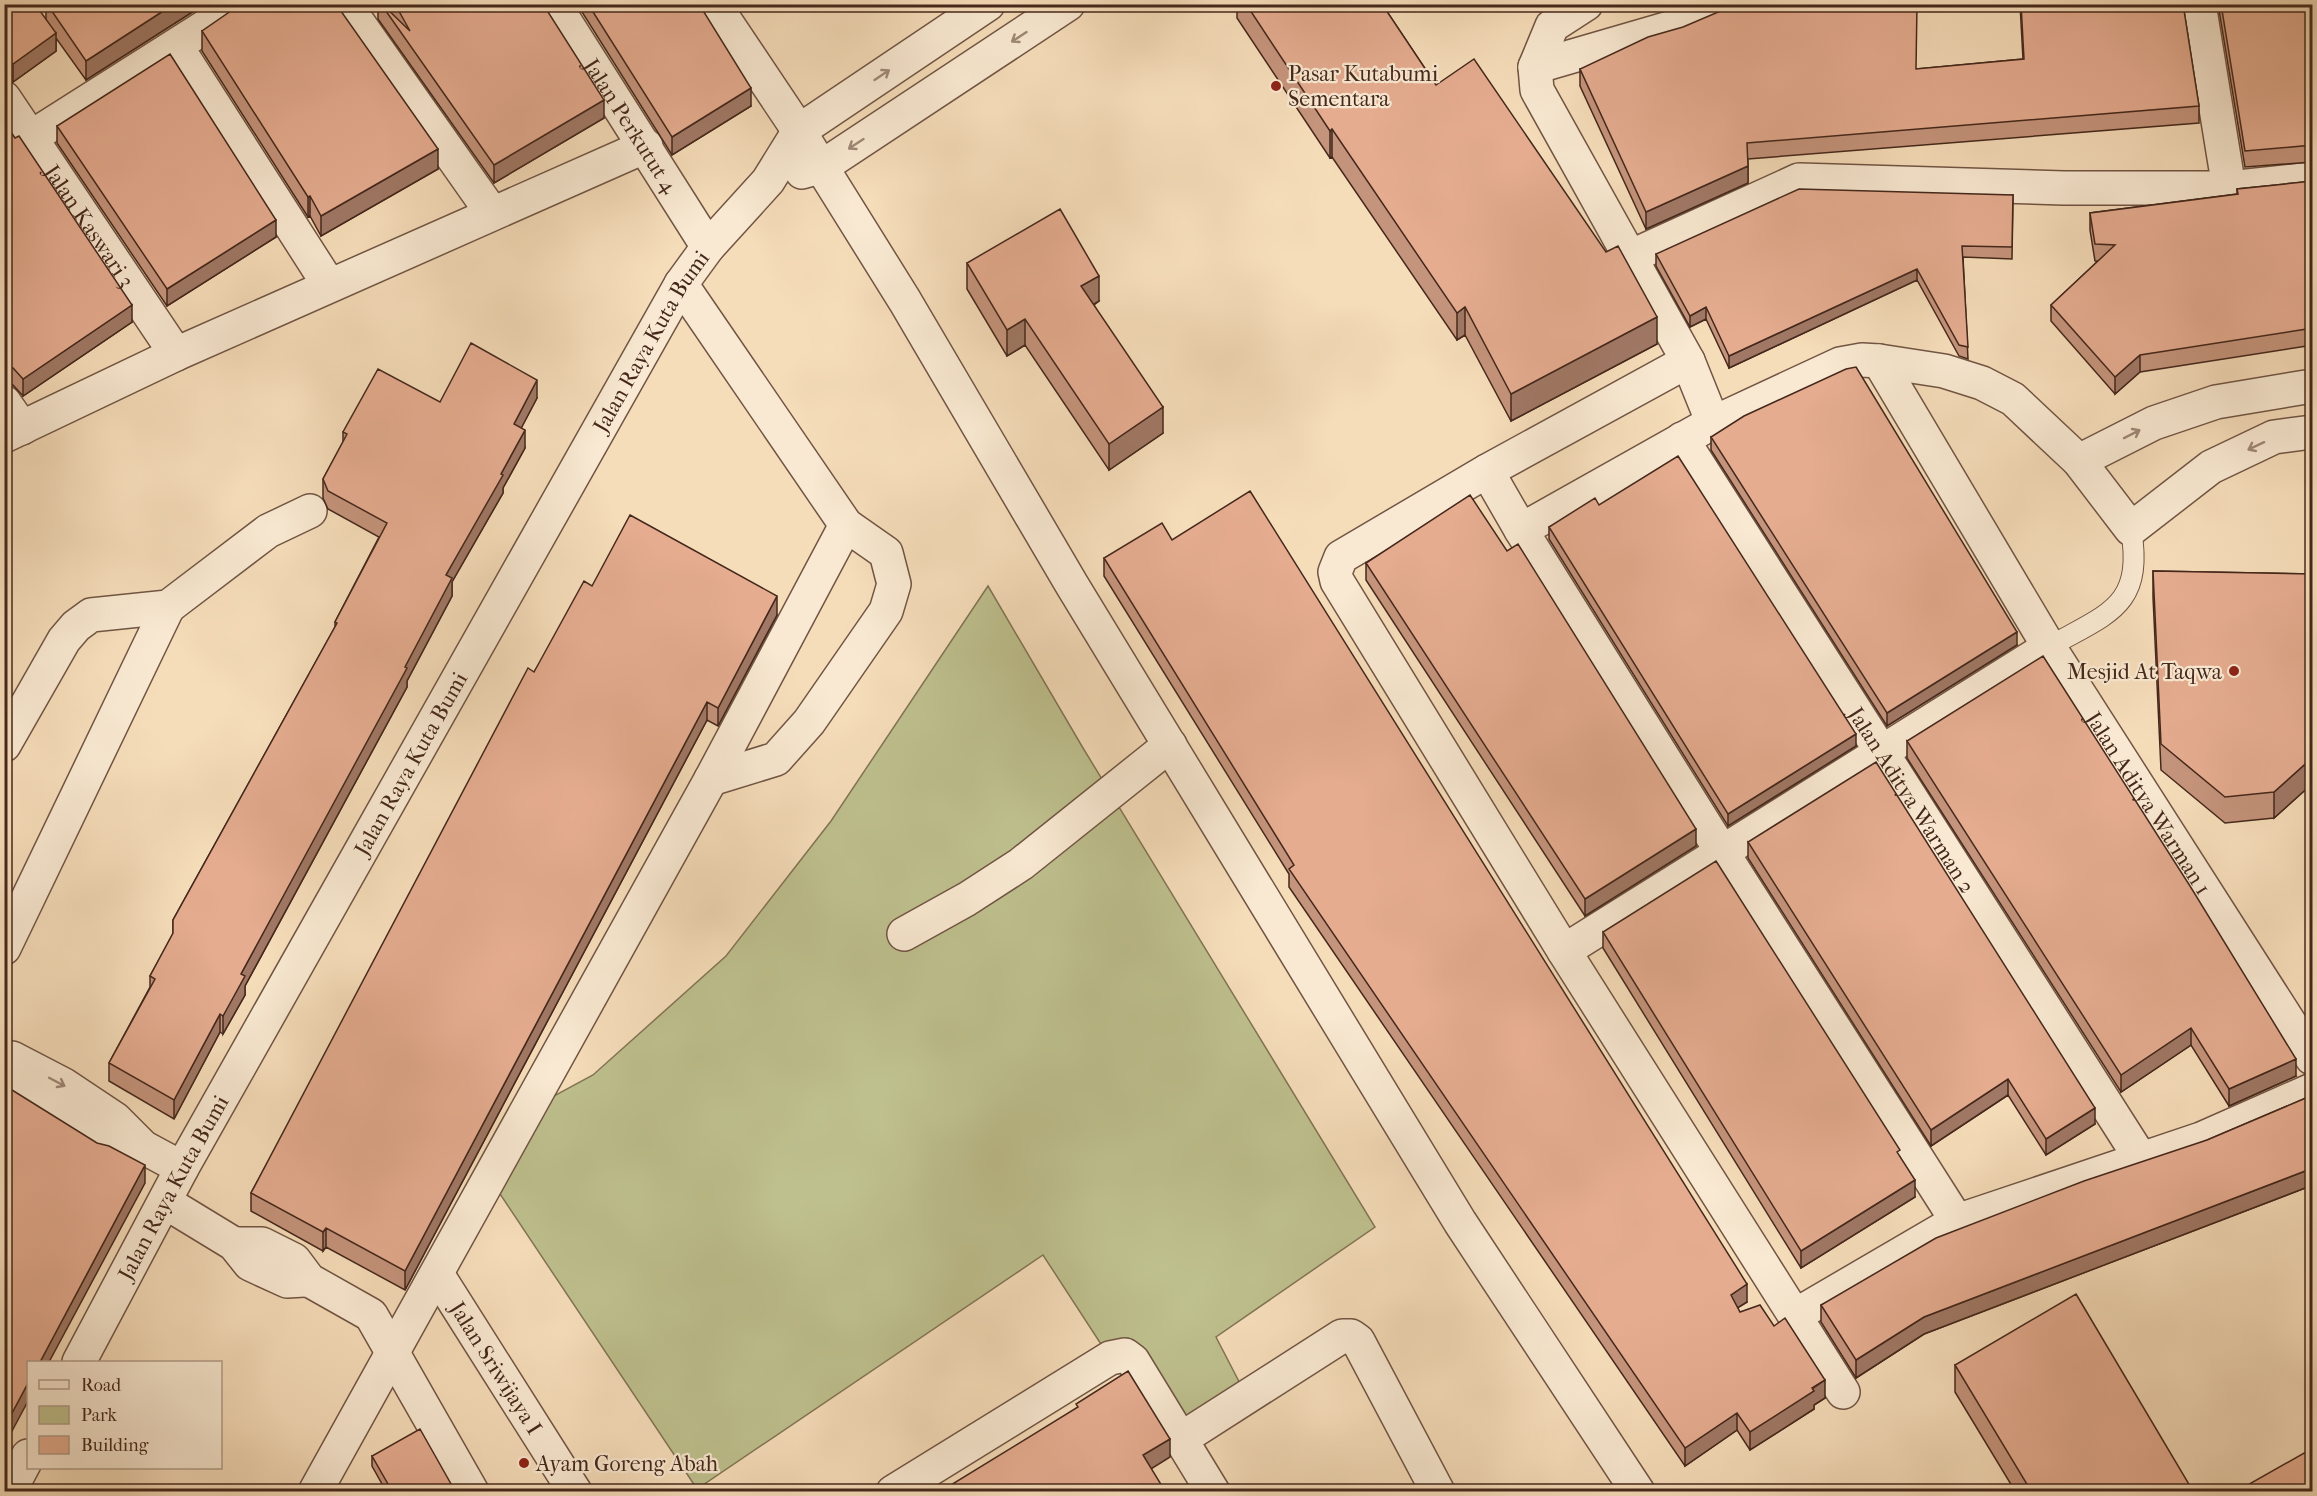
<svg xmlns="http://www.w3.org/2000/svg" width="2317" height="1496" viewBox="0 0 2317 1496" font-family="'IM FELL French Canon',serif">
<style>
.green{fill:#bec08e;stroke:#827455;stroke-width:1.5}
.lines{fill:none;stroke-linecap:round;stroke-linejoin:round}
.service-casing{stroke:#715544;stroke-width:22}
.minor-casing{stroke:#715544;stroke-width:36}
.tertiary-casing{stroke:#715544;stroke-width:36}
.service{stroke:#f9e9d2;stroke-width:20}
.minor{stroke:#f9e9d2;stroke-width:33}
.tertiary{stroke:#f9e9d2;stroke-width:33}
.wall{fill:#c5947c;stroke:#45281c;stroke-width:1.5}
.shaded-wall{fill:#a07865;stroke:#45281c;stroke-width:1.5}
.building{fill:#e5ac90;stroke:#45281c;stroke-width:1.5}
.oneway{stroke:#9f8877}
.poi-dot{fill:#8f2418;stroke:#f9e9d2;stroke-width:2}
.labels{text-anchor:middle;stroke-width:4.5;stroke-linejoin:round;paint-order:stroke}
.poi-label{font-size:22px;fill:#45281c;stroke:#f9e9d2;text-anchor:start}
.street-label{font-size:22px;fill:#45281c;stroke:#f9e9d2}
</style>
<rect width="100%" height="100%" fill="#f6ddba"/>
<filter id="stains"><feTurbulence type="fractalNoise" baseFrequency=".00333" numOctaves="4"/><feColorMatrix values="0 0 0 0 .2 0 0 0 0 .09 0 0 0 0 .02 0 0 0 .5 -.17"/></filter>
<radialGradient id="worn" r=".72"><stop offset=".6" stop-color="#630" stop-opacity="0"/><stop offset="1" stop-color="#630" stop-opacity=".3"/></radialGradient>
<path class="green" d="M988 586 1083 748 1375 1227 1216 1337 1248 1399 1181 1439 1110 1358 1043 1255 697 1489 490 1179 528 1110 593 1075 726 956 831 821Z"/>
<g class="lines">
<defs>
<path id="service" d="M2049 647C2108 613 2144 607 2131 529"/>
<g id="minor">
<path d="M345 4 492 213"/>
<path id="s1" d="M554 4 708 247"/>
<path d="M714 4 799 131"/>
<path d="M1586 4 1552 26 1535 67 1537 90 1688 361 1713 423 1840 364 1862 360 1879 361 1944 371 1982 383 2013 399 2079 461 2131 529 2211 467 2274 437 2312 432"/>
<path d="M2199 4 2229 188"/>
<path d="M176 46 329 285"/>
<path d="M1535 67 1676 26 1730 4"/>
<path id="s2" d="M4 98 176 354"/>
<path d="M30 138 241 4"/>
<path d="M1630 257 1799 180 2064 188H2229L2312 179"/>
<path d="M681 284 846 525 886 553 894 584 886 611 809 722 776 759 711 779"/>
<path d="M1688 361 1487 471 1341 557 1335 572 1337 581 1564 951 1843 1392"/>
<path id="s3" d="M1879 361 2049 647 2312 1058"/>
<path d="M4 402 22 428"/>
<path d="M4 436 176 354 646 146"/>
<path id="s4" d="M1682 439 2141 1159"/>
<path d="M2079 461 2154 423 2216 402 2312 386"/>
<path d="M1487 471 1521 530 1722 852 1957 1221"/>
<path d="M1521 530 1701 429"/>
<path d="M4 745 64 640 76 626 91 615 168 607 268 531 310 511"/>
<path d="M904 934 967 899 1021 864 1170 745"/>
<path d="M4 948 168 607"/>
<path d="M1564 951 2049 647"/>
<path d="M4 1059 12 1058 64 1085 115 1119 143 1147 182 1168"/>
<path d="M4 1080 107 1144 143 1147"/>
<path d="M165 1202 234 1244 250 1264 287 1281 304 1280"/>
<path d="M234 1244H262L294 1260 309 1280 371 1315 472 1492"/>
<path id="s5" d="M437 1274 575 1492"/>
<path d="M1796 1315 1957 1221 2201 1139 2312 1090"/>
<path d="M1181 1439 1342 1336H1351L1358 1341 1438 1492"/>
<path d="M315 1492 711 779 846 525"/>
<path d="M893 1492 1110 1358 1125 1355 1133 1361 1213 1492"/>
</g>
<g id="tertiary">
<path d="M799 131 905 301 1072 585 1460 1222 1638 1492"/>
<path d="M802 172 823 166 1068 4"/>
<path id="s6" d="M79 1362 182 1168 681 284 708 247 768 181 799 131 988 4"/>
<path d="M9 1492 28 1456"/>
</g>
</defs>
<use href="#service" class="service-casing"/>
<use href="#minor" class="minor-casing"/>
<use href="#tertiary" class="tertiary-casing"/>
<use href="#service" class="service"/>
<use href="#minor" class="minor"/>
<use href="#tertiary" class="tertiary"/>
</g>
<path class="wall" d="M4 4 46 20V5L205 4 86 80 56 38V51L13 82 4 80Z
M378 4H382L388 10 385 4H543L604 118 494 183 378 19Z
M577 4H699L751 106 672 155Z
M1237 4H1382L1436 85 1657 344 1511 421 1465 335 1457 340 1332 157 1330 158 1237 18Z
M2020 4H2183L2199 106V123L1748 159V183L1646 229 1580 86V69H1916L2023 59Z
M2218 4H2313V162L2245 167Z
M202 31 438 169 321 236 310 216 308 217 202 51Z
M4 122 132 322 23 396 13 385 4 384Z
M57 126 276 237 167 306 57 143Z
M2313 181V345L2140 372 2115 394 2051 321V305L2098 261H2095L2090 230V213L2237 194V189Z
M2013 195 2012 259 1963 257 1968 359 1959 356 1917 280 1729 368 1706 319 1690 327 1656 266V254Z
M967 263 1099 301 1094 305 1163 433 1109 470 1025 345 1007 356 967 289Z
M537 398 521 428 525 448 503 488V493L452 582V596L407 681V687L245 986V995L223 1034 220 1032 174 1119 109 1081V1063L150 987V976L173 934V920L335 627V622L379 537 328 509 323 498V479L343 442V432L440 402Z
M1711 437 2017 645 1887 726 1711 450Z
M1599 505 1856 746 1728 826 1549 539V527Z
M1172 540 1747 1302 1737 1308 1740 1312 1774 1326 1825 1398 1814 1405V1409L1750 1450 1737 1430 1685 1466 1289 887V874L1104 576V558Z
M1366 563 1696 846 1585 916 1366 580Z
M2153 571 2313 574V783L2274 818 2225 823 2161 770 2153 597Z
M592 586 777 615 718 726 707 720 405 1290 326 1247 323 1251 251 1211V1193L534 672Z
M1907 741 2296 1076 2229 1106 2191 1045 2121 1092 1907 758Z
M1748 842 2095 1124 2046 1155 2008 1095 1931 1146 1748 858Z
M1603 932 1900 1157 1915 1197 1801 1268 1603 948Z
M2313 1095V1185L1924 1334 1856 1378 1821 1322V1305Z
M1955 1365 2193 1491H2015L1955 1392Z
M372 1456 455 1491H386L372 1466Z"/>
<path class="shaded-wall" d="M174 4H205L86 80V61Z
M56 33V51L13 82V64Z
M751 88V106L672 155V137Z
M604 100V118L494 183V165Z
M1332 129V157L1330 158V131Z
M438 149V169L321 236V216Z
M1748 166V183L1646 229V212Z
M310 196V216L308 217V197Z
M276 220V237L167 306V289Z
M1917 269V280L1729 368V356Z
M1099 276V301L1081 312V286Z
M132 305V322L23 396V379Z
M1465 307V335L1457 340V313Z
M1706 307V319L1690 327V316Z
M1657 317V344L1511 421V394Z
M1025 319V345L1007 356V330Z
M2140 355V372L2115 394V377Z
M537 380V398L514 442V424Z
M1163 407V433L1109 470V444Z
M525 430V448L503 488V493L452 582V596L407 681V687L245 986V995L223 1034V1016L241 974 405 667 446 575Z
M777 596V615L718 726V708Z
M2017 632V645L1887 726V713Z
M707 702V720L405 1290V1271Z
M1856 734V746L1728 826V814Z
M2313 757V783L2274 818V792Z
M1696 829V846L1585 916V899Z
M220 1014V1032L174 1119V1100Z
M2191 1028V1045L2121 1092V1075Z
M2296 1059V1076L2229 1106V1089Z
M2008 1079V1095L1931 1146V1130Z
M2095 1108V1124L2046 1155V1139Z
M145 1165V1183L49 1362H40Z
M2313 1168V1185L1924 1334 1856 1378V1360L1924 1317Z
M1915 1180V1197L1801 1268V1251Z
M326 1228V1247L323 1251V1232Z
M1747 1284V1302L1731 1312V1295Z
M1825 1380V1398L1814 1405V1409L1750 1450V1432Z
M28 1383V1401L4 1446V1428Z
M1737 1413V1430L1685 1466V1448Z
M1170 1439V1457L1143 1474V1455Z"/>
<path class="building" d="M4 4H35L56 33 13 64 4 62Z
M47 4H174L86 61Z
M241 4H336L438 149 321 216 310 196 308 197 202 31Z
M381 4H382L410 31 395 4H543L604 100 494 165Z
M588 4H699L751 88 672 137Z
M1246 4H1382L1436 85 1474 59 1606 252 1618 246 1657 317 1511 394 1465 307 1457 313 1332 129 1330 131Z
M1737 4H1917L1916 69 2024 59 2021 4H2183L2199 106 1747 143 1748 166 1646 212 1580 69 1648 37 1683 27Z
M2221 4H2313V145L2245 151Z
M170 54 276 220 167 289 57 126Z
M4 122 15 138 19 136 132 305 23 379 13 368 4 366Z
M2313 181V328L2140 355 2115 377 2051 305 2115 245 2095 244 2090 213 2238 194 2237 189Z
M1799 189 2013 195 2012 247 1962 246 1968 347 1959 345 1917 269 1729 356 1706 307 1690 316 1656 254Z
M1060 209 1099 276 1081 286 1163 407 1109 444 1025 319 1007 330 967 263Z
M471 343 537 380 514 424 525 430 501 474 503 475 446 575 452 578 405 667 407 668 241 974 245 976 223 1016 220 1014 174 1100 109 1063 155 979 150 976 173 933V920L337 623 335 622 387 523 328 491 323 479 347 434 343 432 378 369 440 402Z
M1856 367 2017 632 1887 713 1711 437 1744 416 1846 369Z
M1678 456 1856 734 1728 814 1549 527 1595 498 1599 505Z
M1250 491 1747 1284 1731 1295 1740 1312 1760 1305 1774 1326 1785 1318 1825 1380 1812 1388 1814 1391 1750 1432 1737 1413 1685 1448 1289 869 1294 865 1104 558 1162 523 1172 540Z
M1470 495 1507 551 1518 544 1696 829 1585 899 1366 563Z
M630 515 777 596 718 708 707 702 405 1271 326 1228 323 1232 251 1193 528 668 534 672 584 581 592 586Z
M2153 571 2313 574V757L2274 792 2225 797 2161 744Z
M2043 656 2190 886 2296 1059 2229 1089 2191 1028 2121 1075 1907 741Z
M1876 762 2095 1108 2046 1139 2008 1079 1931 1130 1748 842Z
M1716 861 1900 1150 1897 1152 1915 1180 1801 1251 1603 932Z
M4 1085 97 1143 109 1146 145 1165 40 1362H28V1383L4 1428Z
M2313 1095V1168L1924 1317 1856 1360 1821 1305 1936 1238 2084 1181 2207 1140Z
M2076 1294 2193 1491H2031L1955 1365Z
M1128 1371 1170 1439 1143 1455 1165 1491H941L1078 1407 1076 1404Z
M420 1429 455 1491H392L372 1456Z
M2313 1448V1491H2237Z"/>
<defs><path id="oneway-shaft" d="M-6 0H5M1.5-3L5.5 0L1.5 3" fill="none" stroke-width="1.6" stroke-linecap="round" stroke-linejoin="round" transform="scale(1.5)"/></defs>
<g class="oneway">
<use href="#oneway-shaft" transform="translate(1019 37) rotate(147)"/>
<use href="#oneway-shaft" transform="translate(882 75) rotate(-34)"/>
<use href="#oneway-shaft" transform="translate(856 144) rotate(147)"/>
<use href="#oneway-shaft" transform="translate(2132 434) rotate(-27)"/>
<use href="#oneway-shaft" transform="translate(2256 446) rotate(155)"/>
<use href="#oneway-shaft" transform="translate(57 1082) rotate(28)"/>
</g>
<g class="poi-dot">
<circle cx="1276" cy="86" r="6"/>
<circle cx="2234" cy="671" r="6"/>
<circle cx="524" cy="1463" r="6"/>
</g>
<g class="labels">
<g class="poi-label">
<text x="1288" y="81">Pasar Kutabumi<tspan x="1288" dy="25">Sementara</tspan></text>
<text x="2222" y="679" text-anchor="end">Mesjid At Taqwa</text>
<text x="536" y="1471">Ayam Goreng Abah</text>
</g>
<g class="street-label">
<text dy="8" stroke="none"><textPath href="#s1" startOffset="144">Jalan Perkutut 4</textPath></text>
<text dy="8" stroke="none"><textPath href="#s2" startOffset="154">Jalan Kaswari 3</textPath></text>
<text dy="8" stroke="none"><textPath href="#s6" startOffset="1170">Jalan Raya Kuta Bumi</textPath></text>
<text dy="8" stroke="none"><textPath href="#s6" startOffset="684">Jalan Raya Kuta Bumi</textPath></text>
<text dy="8" stroke="none"><textPath href="#s4" startOffset="428">Jalan Aditya Warman 2</textPath></text>
<text dy="8" stroke="none"><textPath href="#s3" startOffset="518">Jalan Aditya Warman 1</textPath></text>
<text dy="8" stroke="none"><textPath href="#s6" startOffset="198">Jalan Raya Kuta Bumi</textPath></text>
<text dy="8" stroke="none"><textPath href="#s5" startOffset="111">Jalan Sriwijaya I</textPath></text>
</g>
</g>
<rect width="2317" height="1496" fill="none" stroke="#f6ddba" stroke-width="24"/>
<rect x="6" y="6" width="2305" height="1484" fill="none" stroke="#45281c" stroke-width="3"/>
<rect x="12" y="12" width="2293" height="1472" fill="none" stroke="#45281c" stroke-width="1.5"/>
<rect x="27" y="1361" width="195" height="108" fill="#f9e9d2" stroke="#b19c89" stroke-width="1.5"/>
<rect x="39" y="1380" width="30" height="9" fill="#f9e9d2" stroke="#b19c89" stroke-width="1.5"/>
<text x="81" y="1391" font-size="18" fill="#45281c">Road</text>
<rect x="39" y="1406" width="30" height="18" fill="#bec08e" stroke="#b19c89" stroke-width="1.5"/>
<text x="81" y="1421" font-size="18" fill="#45281c">Park</text>
<rect x="39" y="1436" width="30" height="18" fill="#e5ac90" stroke="#b19c89" stroke-width="1.5"/>
<text x="81" y="1451" font-size="18" fill="#45281c">Building</text>
<rect width="100%" height="100%" filter="url(#stains)"/>
<rect width="100%" height="100%" fill="url(#worn)"/>
</svg>
